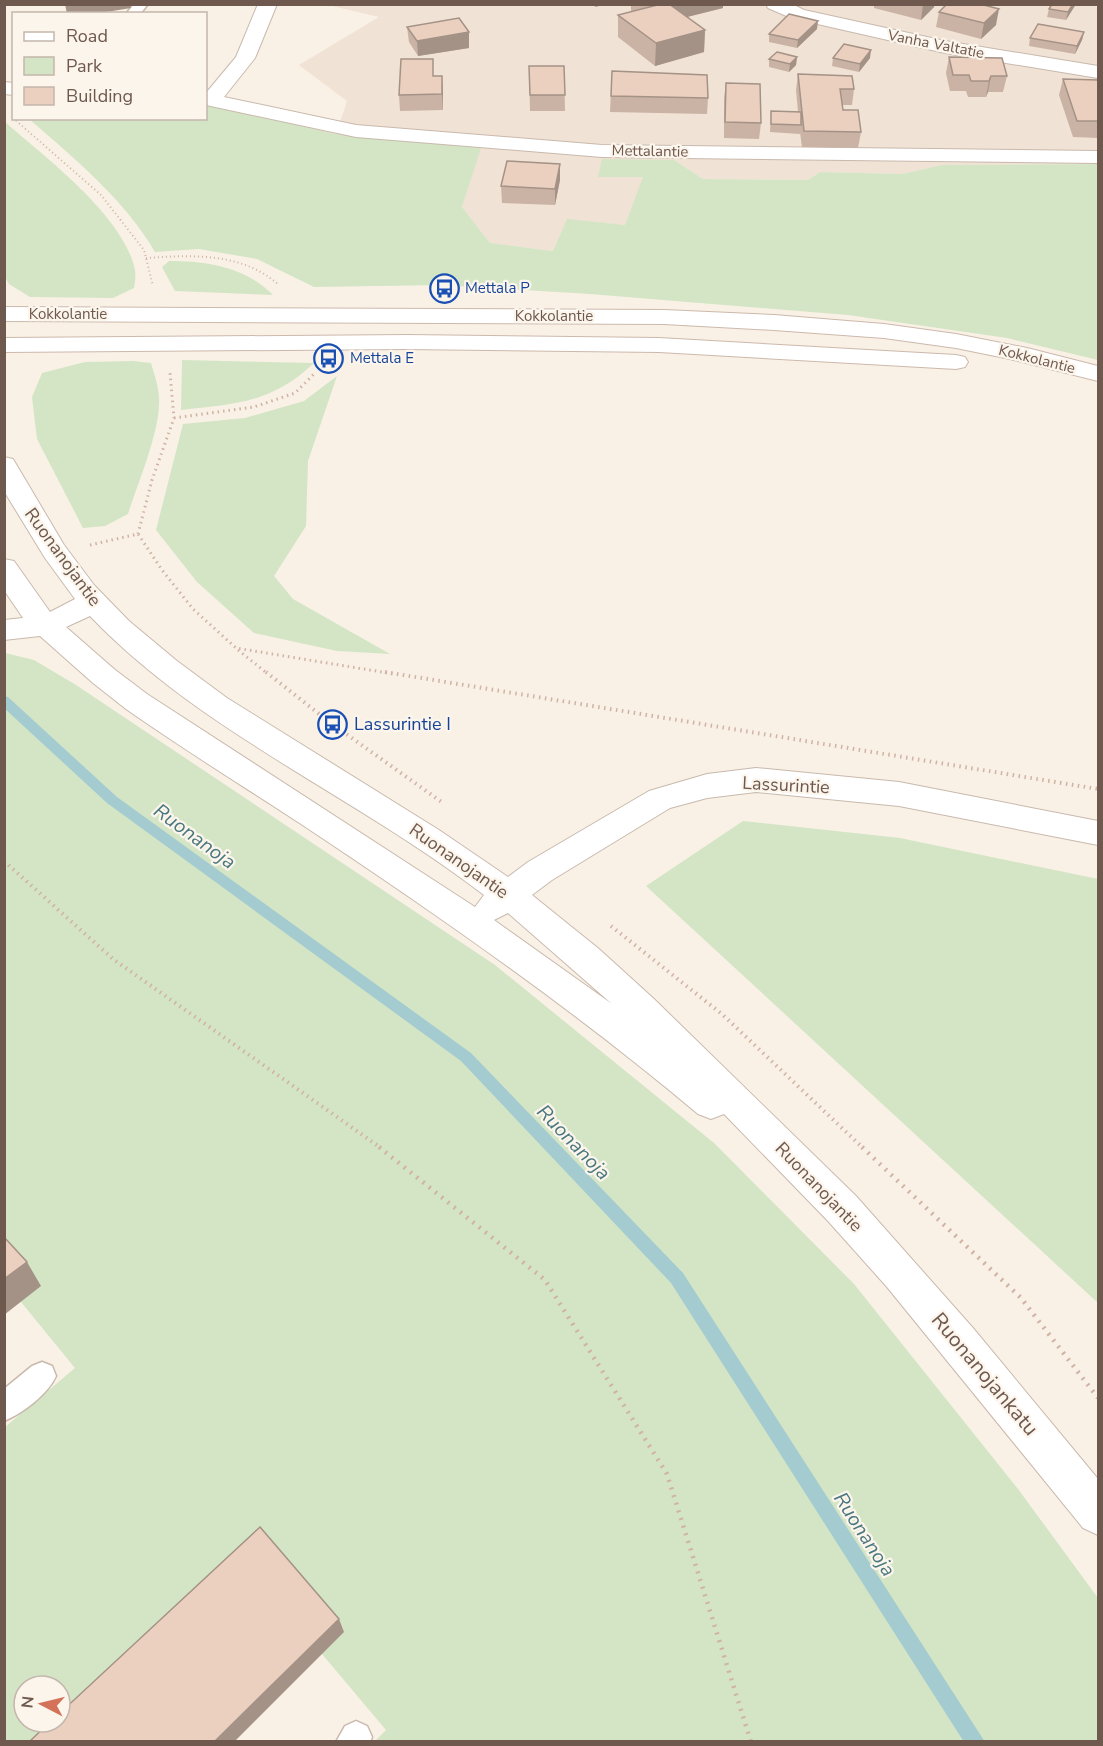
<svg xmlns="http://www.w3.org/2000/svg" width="1103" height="1746" viewBox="0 0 1103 1746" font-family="'Nunito Sans',sans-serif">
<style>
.residential{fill:#f0e2d4}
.green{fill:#d3e5c5;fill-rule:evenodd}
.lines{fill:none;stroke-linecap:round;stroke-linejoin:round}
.stream{fill:#a4cbd0;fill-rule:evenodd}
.service-casing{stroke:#c9b9ad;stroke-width:3}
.minor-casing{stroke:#c9b9ad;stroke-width:2}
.secondary-casing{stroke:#ccb9ac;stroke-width:2}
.path-far3{stroke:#d0b3a4;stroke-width:2;stroke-dasharray:1 3;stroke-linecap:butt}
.path-far2{stroke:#d0b3a4;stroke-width:3;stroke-dasharray:1.5 4;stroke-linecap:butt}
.path-far1{stroke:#d0b3a4;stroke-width:4;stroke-dasharray:1.5 4.5;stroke-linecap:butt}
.path{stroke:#d0b3a4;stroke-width:4.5;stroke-dasharray:2 6;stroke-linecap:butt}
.service{fill:#fff;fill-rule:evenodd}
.minor{fill:#fff;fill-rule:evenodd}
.secondary{fill:#fff;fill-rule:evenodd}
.wall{fill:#cab3a5}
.shaded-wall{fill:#a49286}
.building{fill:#ebd0c0;stroke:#a49286;stroke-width:1.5}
.labels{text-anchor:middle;stroke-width:4.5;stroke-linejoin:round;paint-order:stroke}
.far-street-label{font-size:15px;fill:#6f584e;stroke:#fcf5eb}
.far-transit-label{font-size:15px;fill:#164399;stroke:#fcf5eb;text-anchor:start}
.street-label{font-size:18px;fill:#6f584e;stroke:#fcf5eb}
.transit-label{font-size:18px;fill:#164399;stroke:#fcf5eb;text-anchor:start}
.water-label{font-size:20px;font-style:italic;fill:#4a7880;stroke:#fcf5eb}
.near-street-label{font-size:21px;fill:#6f584e;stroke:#fcf5eb}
</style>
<rect width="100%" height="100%" fill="#f9f1e5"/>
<path class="residential" d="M328 5H1093L1098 8V164L942 165 902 174 820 172 808 180 703 179 674 160 644 177 625 225 567 220 553 251 490 243 462 207 480 148 336 134 347 101 299 65 379 17Z"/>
<path class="green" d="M206 104 336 134 481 148 462 207 490 243 553 251 567 219 625 225 643 177H598L602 159 674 160 703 179 808 180 820 172 902 174 942 165 1098 164V360L1007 338 848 315 590 294 440 285 314 287 257 259 199 249 155 252C125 200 74 158 29 119L206 118Z
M5 122C45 157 124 216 135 270 136 275 135 282 134 288L113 298 30 297 9 284 4 275Z
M169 261C208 261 245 267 273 295L175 291 162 267Z
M182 360 314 363C272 403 235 404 181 410Z
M133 361 151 363C155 377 160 390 159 405 158 436 138 483 128 514L105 526 83 528 37 439 32 397 42 373 85 362Z
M337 376 308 461 306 526 274 576 293 599 390 654 337 651 254 633 197 582 156 530 183 424 245 418 304 401Z
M5 653 34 660 76 685 495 965 714 1143 854 1284 1018 1489 1098 1598V1741H375L386 1730 322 1654 54 1741H5L4 1428 75 1368 21 1302 5 1245ZM24 1686H60V1722H24Z
M743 821 900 838 1098 879V1303L646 886Z"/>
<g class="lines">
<path class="stream" d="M4 696 8 697 117 797 471 1053 683 1273 985 1742H964L671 1283 461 1061 107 803 4 708Z"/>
<defs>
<path id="service" d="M134 4H148L140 14H126Z
M42 1362 52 1366 56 1376C48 1394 23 1413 4 1421V1389L32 1366Z
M356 1721 367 1726 372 1737 370 1742H336L345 1726Z"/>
<path id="minor" d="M258 4H277L255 58 224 97 356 125 602 145 1098 151V163L602 157 356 137 206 105V93L236 57Z
M766 4H792L804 10 945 41 1098 66V78L945 53 791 18 768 8Z
M4 82 14 83V95L4 94Z
M4 457 13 459 64 545 94 585 129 621 177 661 227 698 439 830 508 877 528 862 649 791 707 774 756 768 899 782 1098 821V845L899 806 756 792 707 798 670 808 552 880 532 895 599 949 654 999 856 1196 973 1328 1098 1479V1535L1083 1528 887 1287 828 1221 724 1114 711 1119 698 1114C572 1008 438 915 301 824 243 786 183 749 126 709L93 683 40 636 4 640V620L23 618 4 590V559L14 561 50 612 75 599 45 558 4 491ZM90 616C202 733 357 797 484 895L475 907 147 694 114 669 66 627ZM508 913 612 1004 494 920Z"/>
<path id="secondary" d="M4 307 664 310 774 315 884 324 956 334 1027 348 1098 366V381L1010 359 956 348 884 338 774 330 664 324 4 321Z
M407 335 659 338 956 355 965 357 968 362 965 367 956 369 659 352 407 349 4 352V338Z"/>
</defs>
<use href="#service" class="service-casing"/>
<use href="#minor" class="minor-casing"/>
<use href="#secondary" class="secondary-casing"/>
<path class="path-far3" d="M13 118 101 195 144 250 153 286
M146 258C192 255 242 252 279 285"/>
<path class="path-far2" d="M174 418 254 407 295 393 314 374
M138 534 152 480 174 418 170 373
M90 545 138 534 162 570 193 609 236 648 394 674
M238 650 268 674"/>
<path class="path-far1" d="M266 672 328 721 443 803
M385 672 1098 789
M4 861 113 959 381 1148
M611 926 723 1015 863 1148"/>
<path class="path" d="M379 1147 545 1280 667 1474 751 1742
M862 1147 1021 1298 1098 1398"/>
<use href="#service" class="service"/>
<use href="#minor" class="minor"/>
<use href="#secondary" class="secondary"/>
</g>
<path class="wall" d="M631 4H723V8L687 17 705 30 704 52 655 66 618 37V15L631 12Z
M874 4H935L934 7 921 20 874 8Z
M1052 4H1076L1066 20 1047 17 1049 9Z
M939 12 996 25 981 39 936 27Z
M407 27 469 32V48L418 56 409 42Z
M817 29 797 48 769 42V34Z
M1084 32 1082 40 1075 54 1029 46 1030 38Z
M797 57 796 65 789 72 769 67V59Z
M949 57 1007 76 1003 92H988L986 97H968L966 91H950L946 73Z
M833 58H870L859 72 832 66Z
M529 66H564L565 111H530Z
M612 71 708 98 707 114 610 112Z
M798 74 854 89 852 105H842L843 110 861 132 858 148 802 147 800 132V134L770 132 771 111 798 112 796 90Z
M434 76 443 92V110L400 111 399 95Z
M1063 79 1098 80V138L1073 137 1059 95Z
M726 83 761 123 759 139 724 138V98Z
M560 180 555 205 502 203 501 186Z"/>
<path class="shaded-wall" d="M65 4H130L131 8 94 14H67Z
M596 4H607L595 7Z
M664 4H723V8L663 23Z
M923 4H935L934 7 921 20Z
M1073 4H1076L1066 20 1068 12Z
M999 9 996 25 981 39 984 23Z
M818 21 817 29 797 48 798 40Z
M705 30 704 52 655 66 656 43Z
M469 32V48L418 56 417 41Z
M1084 32 1082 40 1075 54 1077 46Z
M871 50 870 58 859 72 860 64Z
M797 57 796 65 789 72 790 64Z
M442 76 443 92V110L442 94Z
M991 76 988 92 986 97 989 81Z
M560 164V180L555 205V189Z
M27 1262 41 1286 4 1315V1279Z
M339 1619 344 1632 234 1742H214Z"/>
<path class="building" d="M656 4H669L705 30 656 43 618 15 657 5Z
M947 4H980L999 9 984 23 939 12Z
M1052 4H1073L1068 12 1049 9Z
M789 14 818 21 798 40 769 34Z
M459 18 469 32 417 41 407 27Z
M1038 24 1084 32 1077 46 1030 38Z
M844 44 871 50 860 64 833 58Z
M777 52 797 57 790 64 769 59Z
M949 57 1002 58 1007 76H991L989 81H971L969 75H953Z
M401 59H433V76H442V94L399 95Z
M529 66H564L565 95H530Z
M612 71 707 75 708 98 611 96Z
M798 74 852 76 854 89H840L843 110H858L861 132 804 131Z
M1063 79 1098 80V121H1077Z
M726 83 760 84 761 123 725 122Z
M771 111 801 112V125L771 124Z
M507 161 560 164 555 189 501 186Z
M4 1237 27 1262 4 1279Z
M260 1527 339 1619 214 1742H29L50 1722H60V1713Z"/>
<defs>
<symbol id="bus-ring" viewBox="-11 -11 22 22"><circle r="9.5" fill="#fcf5eb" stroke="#1a4fb4" stroke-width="1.5"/><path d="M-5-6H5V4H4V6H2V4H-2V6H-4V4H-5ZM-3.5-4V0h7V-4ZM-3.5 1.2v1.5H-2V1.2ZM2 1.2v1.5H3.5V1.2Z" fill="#1a4fb4"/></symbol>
</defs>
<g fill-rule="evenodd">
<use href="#bus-ring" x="428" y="272" width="33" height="33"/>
<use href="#bus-ring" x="312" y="342" width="33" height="33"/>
<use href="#bus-ring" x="316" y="708" width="33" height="33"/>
</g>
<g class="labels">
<g class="far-street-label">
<text transform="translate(936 44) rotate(11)" y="5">Vanha Valtatie</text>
<text transform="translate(650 151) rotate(1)" y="5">Mettalantie</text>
<text x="68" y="319">Kokkolantie</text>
<text x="554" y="321">Kokkolantie</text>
<text transform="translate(1037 359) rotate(14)" y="5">Kokkolantie</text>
</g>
<g class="far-transit-label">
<text x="465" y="293">Mettala P</text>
<text x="350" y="363">Mettala E</text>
</g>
<g class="street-label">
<text transform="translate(63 557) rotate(54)" y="6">Ruonanojantie</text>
<text transform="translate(786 785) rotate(3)" y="6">Lassurintie</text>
<text transform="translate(459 861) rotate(35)" y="6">Ruonanojantie</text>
<text transform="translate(819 1187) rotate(46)" y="6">Ruonanojantie</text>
</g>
<g class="transit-label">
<text x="354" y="730">Lassurintie I</text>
</g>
<g class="water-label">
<text transform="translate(195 836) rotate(36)" y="7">Ruonanoja</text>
<text transform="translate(574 1142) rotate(46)" y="7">Ruonanoja</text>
<text transform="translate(865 1534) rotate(57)" y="7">Ruonanoja</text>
</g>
<g class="near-street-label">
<text transform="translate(985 1374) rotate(50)" y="7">Ruonanojankatu</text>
</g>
</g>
<rect width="1103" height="1746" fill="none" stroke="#6f584e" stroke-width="12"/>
<rect x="12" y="12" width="195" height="108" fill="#fcf5eb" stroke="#c4b6ac" stroke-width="1.5"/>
<rect x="24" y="32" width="30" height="9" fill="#ffffff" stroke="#c4b6ac" stroke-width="1.5"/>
<text x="66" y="42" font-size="18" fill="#6f584e">Road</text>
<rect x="24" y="57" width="30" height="18" fill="#d3e5c5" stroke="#c4b6ac" stroke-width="1.5"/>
<text x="66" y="72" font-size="18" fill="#6f584e">Park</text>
<rect x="24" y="87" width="30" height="18" fill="#ebd0c0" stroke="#c4b6ac" stroke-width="1.5"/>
<text x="66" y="102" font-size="18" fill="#6f584e">Building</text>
<g transform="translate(42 1704) rotate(277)"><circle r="28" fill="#fcf5eb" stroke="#c4b6ac" stroke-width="1.5"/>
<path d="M0-4.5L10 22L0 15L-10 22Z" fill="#d47159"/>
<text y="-9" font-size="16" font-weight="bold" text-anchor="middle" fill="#6f584e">N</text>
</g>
</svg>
